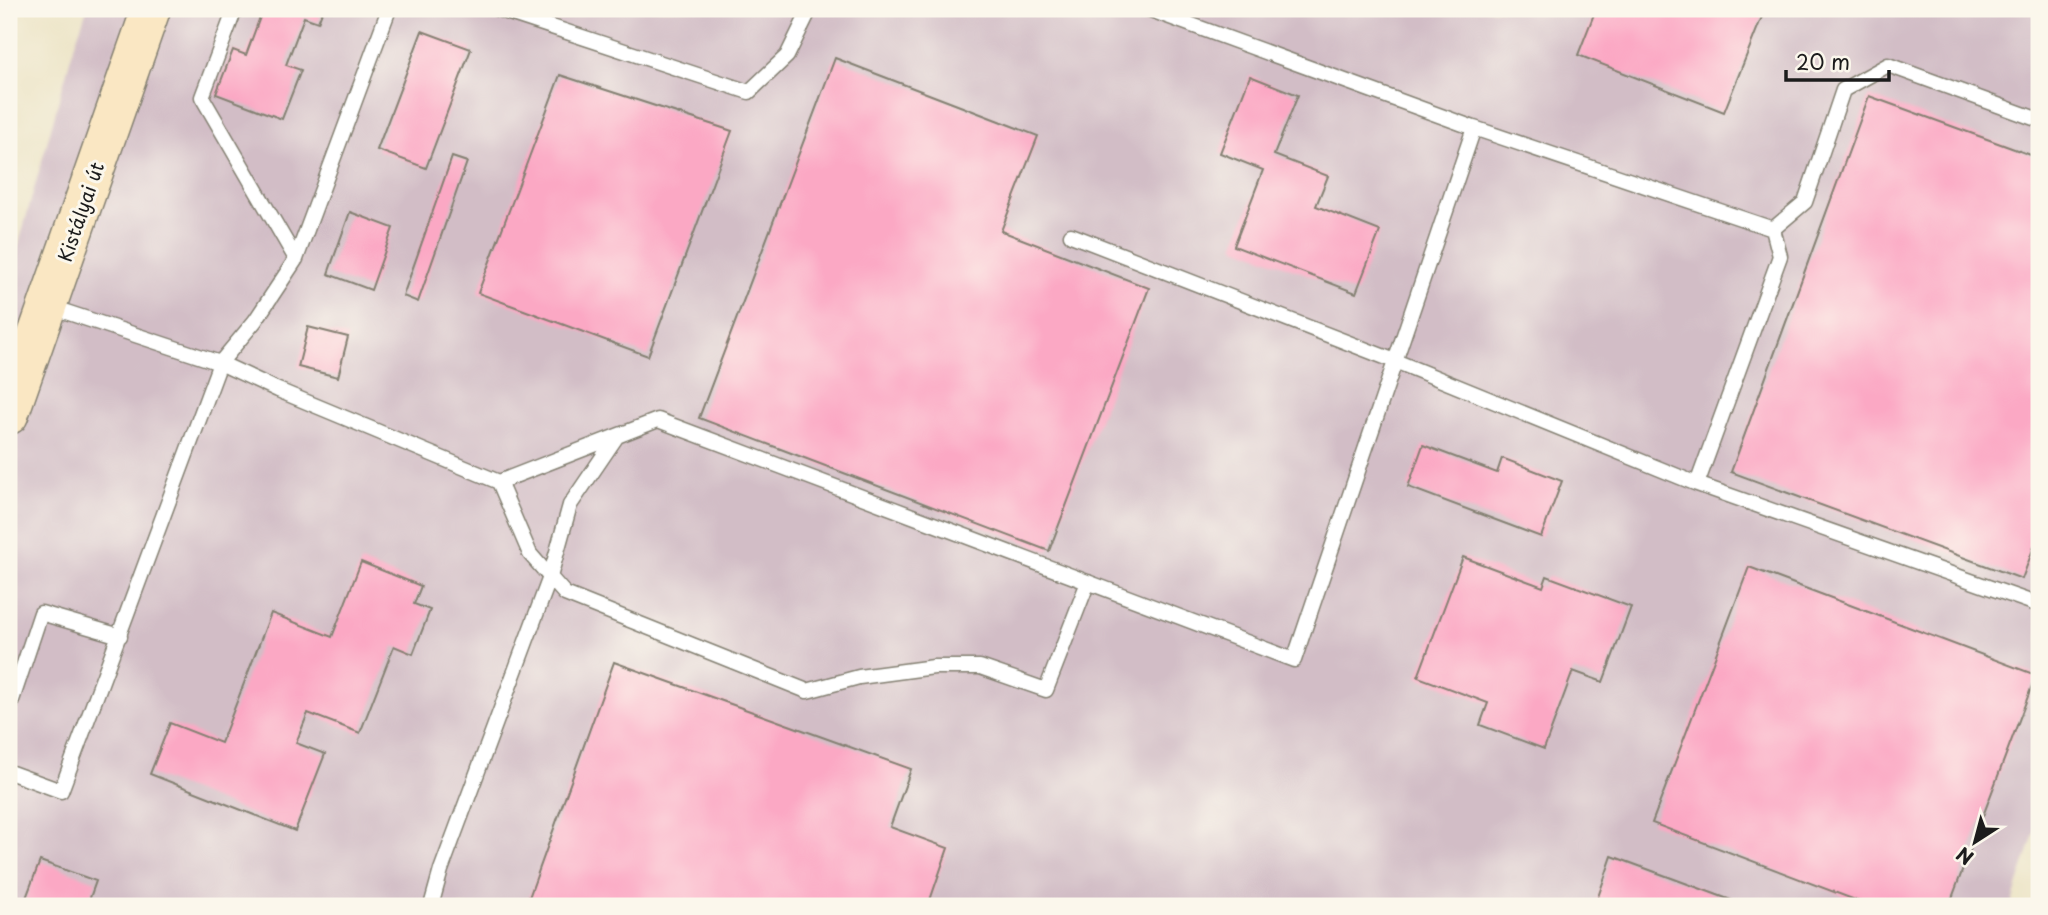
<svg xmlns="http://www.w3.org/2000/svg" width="2048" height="915" viewBox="0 0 2048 915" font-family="'Playpen Sans',sans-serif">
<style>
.industrial{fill:#d2bdc6}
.building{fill:#fba8c4}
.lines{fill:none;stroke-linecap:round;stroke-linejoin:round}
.service-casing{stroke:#848072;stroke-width:17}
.secondary-casing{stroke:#848072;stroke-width:41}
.service{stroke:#fff;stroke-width:14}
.secondary{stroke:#fae7c3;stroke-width:38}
.labels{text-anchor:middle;stroke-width:6;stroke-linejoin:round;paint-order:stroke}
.street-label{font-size:19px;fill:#1c1c1c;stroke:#fbf7ec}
</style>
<rect width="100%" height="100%" fill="#fbf7ec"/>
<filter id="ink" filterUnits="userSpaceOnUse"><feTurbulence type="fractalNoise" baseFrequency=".0143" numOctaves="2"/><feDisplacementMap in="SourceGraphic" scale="14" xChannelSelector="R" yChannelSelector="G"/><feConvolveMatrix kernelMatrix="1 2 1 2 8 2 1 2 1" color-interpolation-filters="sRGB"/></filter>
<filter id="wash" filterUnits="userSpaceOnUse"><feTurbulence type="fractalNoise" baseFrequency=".00686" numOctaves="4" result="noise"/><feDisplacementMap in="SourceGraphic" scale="28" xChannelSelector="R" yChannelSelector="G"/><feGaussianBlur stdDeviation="1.57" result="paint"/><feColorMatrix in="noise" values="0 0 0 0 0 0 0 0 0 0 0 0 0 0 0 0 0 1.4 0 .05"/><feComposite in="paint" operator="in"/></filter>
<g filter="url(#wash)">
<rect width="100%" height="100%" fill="#ede5c8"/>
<path class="industrial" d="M87 9H2039V818L2011 906H9V279L74 46Z"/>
<g id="blocks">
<path class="building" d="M263 9H323L318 22 304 17 286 65 301 70 282 119 216 94 233 50 246 55Z
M1596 9H1765L1724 112 1578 55Z
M422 31 471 49 426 168 377 150Z
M835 58 1038 136 1001 231 1149 288 1049 551 699 418Z
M560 75 732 131 648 356 478 293Z
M1250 76 1298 95 1274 155 1328 176 1316 206 1380 231 1356 293 1234 246 1263 170 1220 153Z
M1869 96 2039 158V533L2022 579 1731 472Z
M452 157 467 162 418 302 403 296Z
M350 212 393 228 371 290 328 274Z
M308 327 348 337 338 377 298 367Z
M1423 445 1497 473 1502 458 1562 481 1541 537 1408 487Z
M1463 557 1543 587 1547 576 1631 607 1603 682 1573 671 1544 749 1480 725 1488 703 1418 677Z
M361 562 421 586 414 604 430 610 413 654 394 646 360 733 308 713 296 743 325 754 295 831 150 774 170 723 221 743 271 613 332 637Z
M1749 567 2036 675 1949 906H1871L1652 823Z
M614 662 911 769 890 827 948 848 928 906H526Z
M1612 856 1696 887 1747 906H1615L1597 900Z
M40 861 96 881 87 906H23Z"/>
</g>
</g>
<g filter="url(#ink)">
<use href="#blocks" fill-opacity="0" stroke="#848072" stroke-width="2"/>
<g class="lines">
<defs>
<path id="service" d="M235 9 202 97 296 259
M497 9 749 92 787 56 810 9
M1148 9 1474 128 1773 229
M1773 229 1805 202 1843 90 1888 65 2039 120
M1071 235 1395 361 1697 484 2039 605
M48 306 220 363 278 390 499 482 530 554 550 577 441 870 431 906
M617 436 570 505 550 577 565 594 807 691 859 677 934 667H980L1046 690 1088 582
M499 482 658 420 1294 660 1474 128
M1697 484 1780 256 1773 229
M9 709 41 613 120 636
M9 772 61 791 220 363 255 321 296 259 389 9"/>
<path id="secondary" d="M9 415 151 9"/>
</defs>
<use href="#service" class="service-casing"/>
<use href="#secondary" class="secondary-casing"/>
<use href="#service" class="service"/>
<use href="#secondary" class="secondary"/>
</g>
</g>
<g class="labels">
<g class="street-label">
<text transform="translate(81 212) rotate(-71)" y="7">Kistályai út</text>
</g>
</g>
<rect width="2048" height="915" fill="none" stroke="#fbf7ec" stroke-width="35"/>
<g transform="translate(1975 842) rotate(216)" stroke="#fbf7ec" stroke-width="5" paint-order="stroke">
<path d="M0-5L12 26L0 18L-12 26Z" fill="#1c1c1c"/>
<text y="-10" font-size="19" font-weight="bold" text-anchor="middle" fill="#1c1c1c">N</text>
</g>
<path d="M1786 70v10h103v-10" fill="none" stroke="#1c1c1c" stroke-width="3.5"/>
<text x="1796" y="70" font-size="21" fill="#1c1c1c" stroke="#fbf7ec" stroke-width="5" paint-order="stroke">20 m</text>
</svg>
